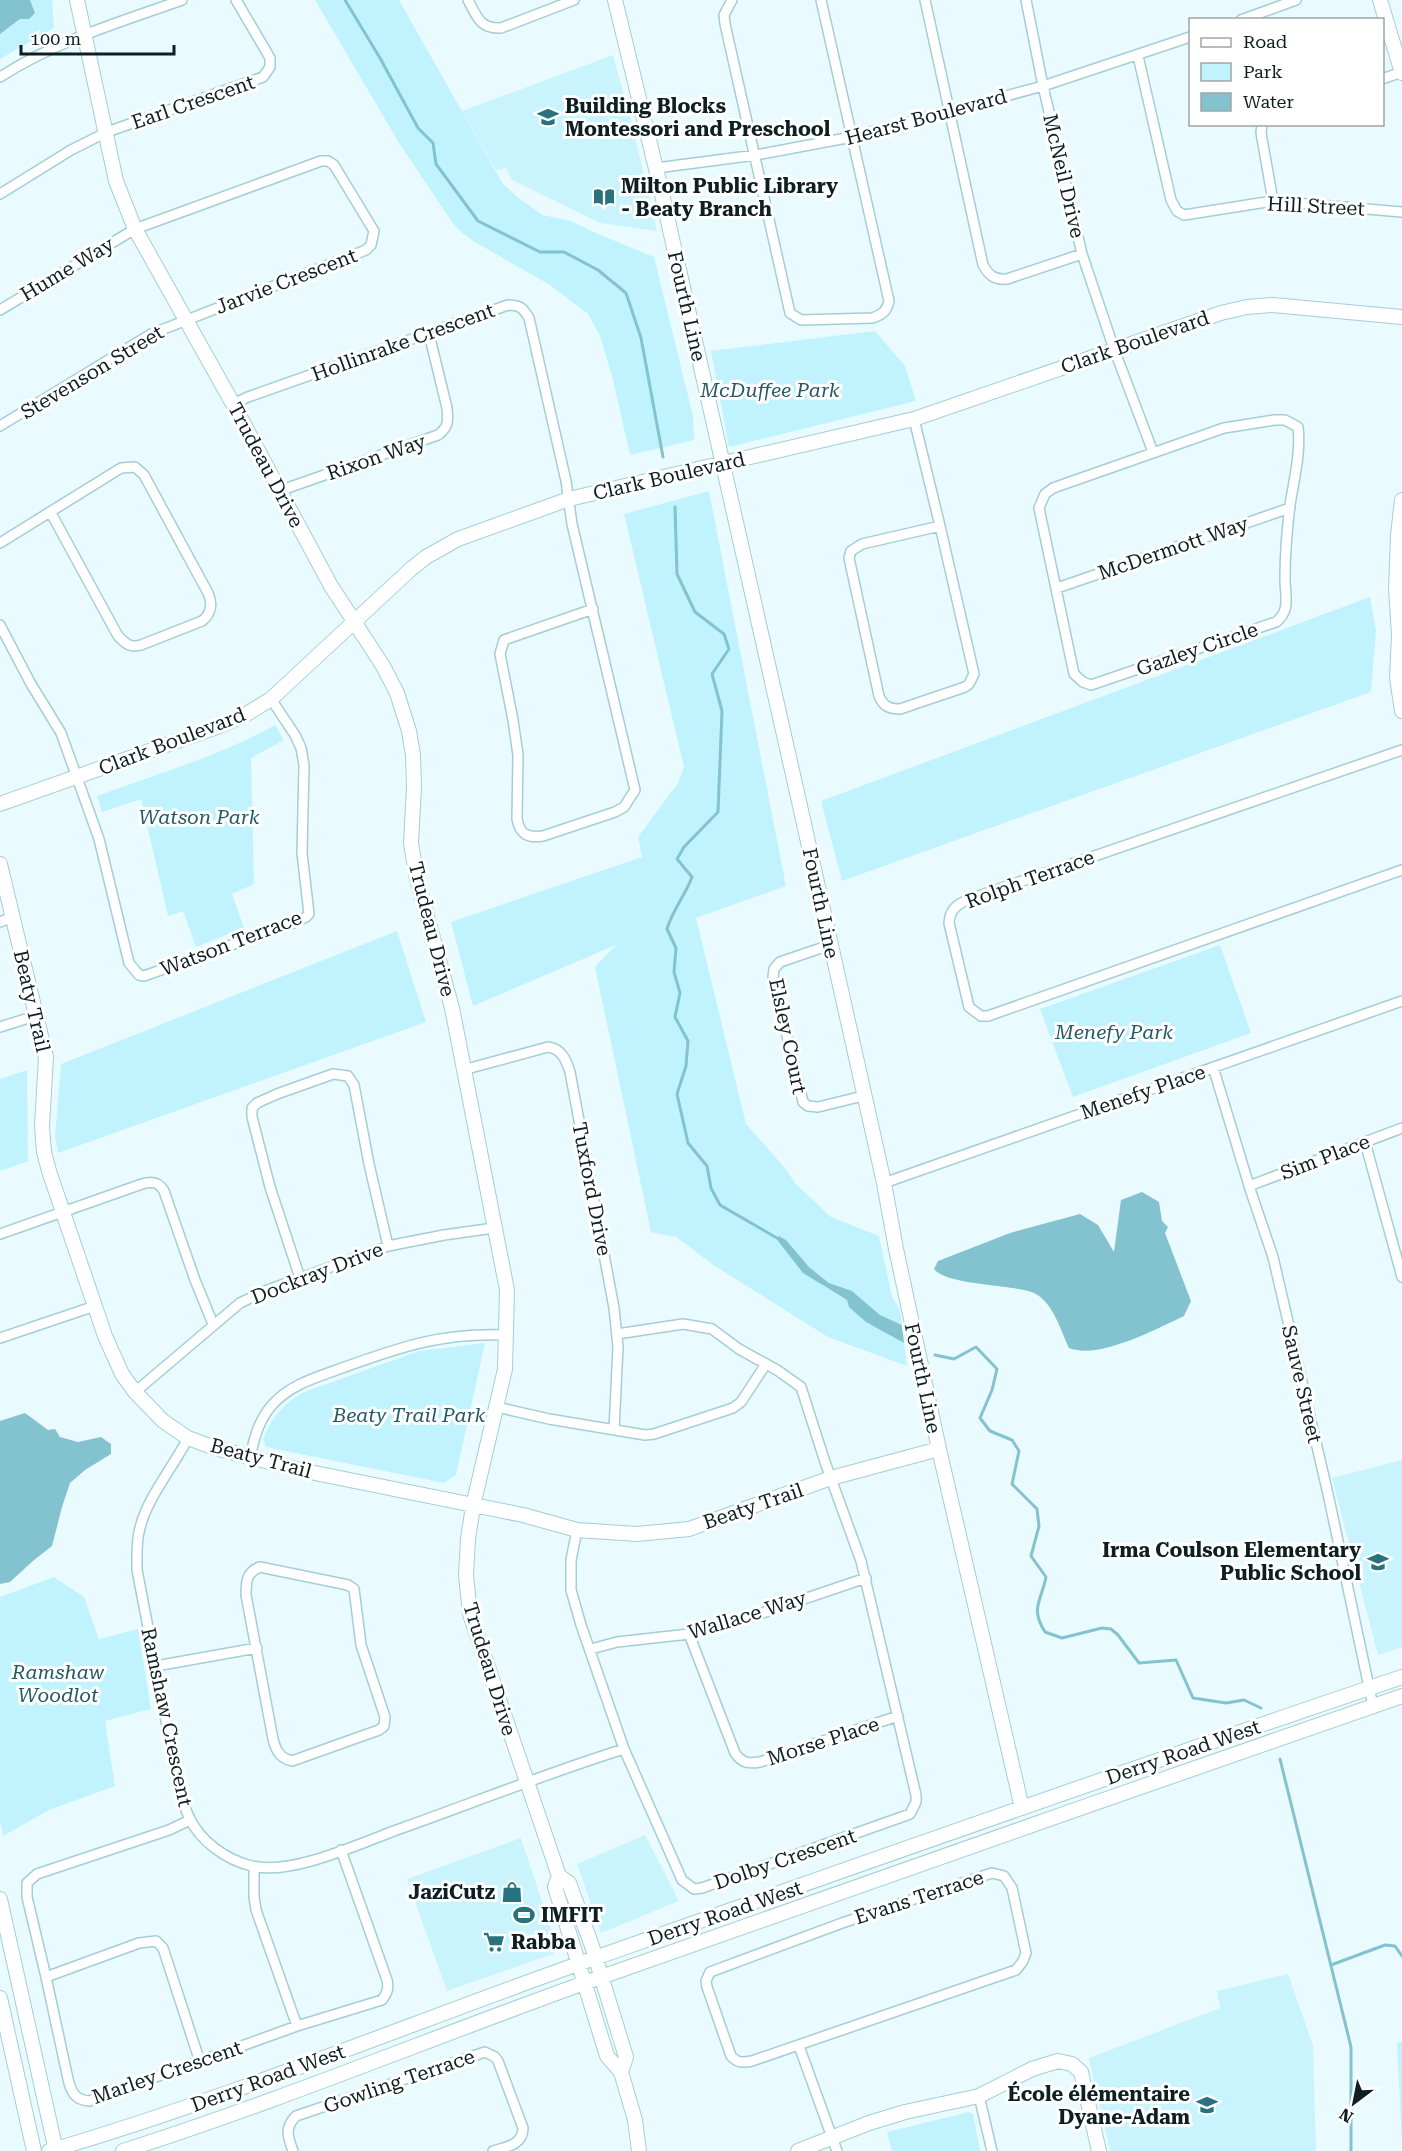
<svg xmlns="http://www.w3.org/2000/svg" width="1402" height="2151" viewBox="0 0 1402 2151" font-family="'Roboto Serif',serif">
<style>
.built{fill:#c9f4fd}
.green{fill:#c0f3fe}
.water{fill:#83c2cf}
.lines{fill:none;stroke-linecap:round;stroke-linejoin:round}
.stream{stroke:#83c2cf;stroke-width:3}
.street-casing{stroke:#a3ced7;stroke-width:12}
.secondary-casing{stroke:#a3ced7;stroke-width:16}
.street{stroke:#fff;stroke-width:9}
.secondary{stroke:#fff;stroke-width:14}
.labels{text-anchor:middle;stroke-width:6;stroke-linejoin:round;paint-order:stroke}
.street-label{font-size:20px;fill:#0e1f22;stroke:#fff}
.poi-label{font-size:20px;font-weight:bold;fill:#0e1f22;stroke:#fff;text-anchor:start}
.park-label{font-size:20px;font-style:italic;fill:#245964;stroke:#fff}
</style>
<rect width="100%" height="100%" fill="#eafbff"/>
<path class="built" d="M613 55 632 124 657 231 600 223 512 180 506 168 496 170 462 111Z
M1402 1460V1647L1378 1655 1332 1478Z
M645 1835 679 1901 601 1933 577 1864Z
M521 1838 556 1944 553 1954 447 1991 407 1879Z
M1288 1974 1313 2045 1316 2151H1110L1089 2058 1220 2008 1217 1991Z"/>
<path class="green" d="M30 0H52L54 28 0 59V34L20 19 35 13Z
M315 0H399L503 184 521 200 543 215 571 221 591 231 654 257 693 416 694 440 630 455 612 376 600 336 588 314 550 285 475 242 460 231 452 222 399 143Z
M875 331 905 366 916 401 729 447 711 351Z
M709 491 786 886 696 918 746 1124 784 1167 796 1184 831 1217 879 1236 892 1297 900 1310 902 1325 880 1315 852 1291 829 1283 809 1267 786 1240 823 1286 847 1300 866 1322 904 1343 907 1366 828 1337 715 1266 676 1237 651 1232 595 967 616 945 473 1006 451 922 642 857 638 837 678 783 684 767 624 514Z
M1370 597 1376 631 1371 692 842 881 821 801Z
M275 725 284 740 251 758 254 884 232 894 244 928 196 947 183 911 168 916 141 799 102 812 97 796C157 774 219 756 275 725Z
M397 931 426 1022 58 1153 55 1136 61 1064Z
M1220 945 1251 1033 1073 1097 1040 1009Z
M27 1070 28 1161 0 1171V1079Z
M485 1343 456 1475 444 1483 266 1447 263 1439C273 1416 282 1405 304 1392L419 1351Z
M54 1577 84 1597 99 1639 138 1629 151 1709 105 1721 115 1786 49 1810 3 1836 0 1820V1597Z
M1402 2042V2144L1397 2043Z
M969 2112 973 2114 980 2151H892L887 2132Z"/>
<path class="water" d="M0 0H30L35 13 29 19H20L0 34Z
M1142 1192 1159 1202 1162 1221 1168 1227 1165 1233 1191 1301 1184 1316C1156 1329 1099 1360 1069 1348 1061 1331 1053 1302 1034 1293 1014 1284 947 1286 934 1269L938 1261 1010 1233 1080 1214 1098 1225 1114 1252 1121 1200Z
M779 1236 786 1240 809 1267 829 1283 852 1291 880 1315 902 1325 904 1343 866 1322 849 1307 847 1300 803 1273 778 1241Z
M25 1413 48 1430 55 1429 60 1437 78 1442 101 1437 111 1444V1454L85 1470 70 1483 62 1507 52 1546 34 1560 10 1582 0 1584V1421Z"/>
<g class="lines">
<path class="stream" d="M345 0 380 58 418 128 433 143 436 164 478 221 540 252H564L598 270 626 293 641 338 663 457
M675 507 677 574 695 612 724 634 729 649 712 674 722 711 718 812 684 847 677 859 692 877C685 896 673 909 667 929L676 948 674 972 680 993 675 1017 688 1041 686 1066 677 1094 688 1143 707 1166 711 1188 720 1205 782 1241
M935 1355 954 1359 976 1347 997 1369 992 1390 980 1418 990 1431 1012 1440 1019 1451 1012 1484 1037 1509 1039 1526 1031 1556 1046 1577C1041 1602 1030 1608 1045 1632L1062 1638 1102 1628 1111 1629 1118 1635 1139 1663 1176 1660 1193 1698 1226 1703 1244 1700 1261 1708
M1280 1759 1351 2047V2151
M1331 1965 1385 1945 1395 1946 1402 1956"/>
<defs>
<path id="street" d="M468 0C477 17 480 29 501 28L574 0
M732 0 724 15 725 24 790 313 801 320 872 318C882 315 887 311 889 301L821 0
M925 0 983 265C989 276 995 280 1007 279L1082 254
M1026 0 1043 86 1082 254 1114 349 1153 452
M1241 20 1296 0
M1138 56 1171 200 1177 211 1184 215 1273 201 1402 212
M0 77C56 41 120 22 182 0
M1382 79 1402 72
M1262 124 1261 133 1273 201
M656 168 756 155 852 137 1043 86 1190 37
M0 194 71 150 107 132 263 77 270 67V58L236 0
M0 310 135 229 321 161H328L334 165 374 231 371 245 366 250 151 334 0 426
M233 404 248 397 508 305C520 305 523 308 529 318L566 481 572 524 635 790 624 807 615 812 543 836C528 838 520 835 517 819L518 755 513 720 500 654 504 640 593 609
M914 419 940 526 862 544 851 551 849 558 879 696C883 706 889 709 900 709L965 687 969 684 974 674 940 526
M1274 420H1285L1298 427C1301 453 1294 479 1290 505 1287 529 1285 555 1285 579 1285 596 1291 610 1276 622L1091 685 1083 682 1074 674 1039 508 1045 494 1053 488 1224 428Z
M279 491 438 435C449 427 448 421 447 408L429 334
M0 543 121 468 135 467 144 475 208 593C213 604 211 614 202 621L141 645C130 648 126 644 118 636L51 513
M1057 588 1290 508
M0 625 31 684 61 733 99 839 129 963 139 975 144 976 296 922 306 917 309 914 302 853 304 765 301 748 295 735 271 699
M1402 750 970 899C957 904 950 909 949 923L969 1007 981 1016H988L1402 870
M0 922 13 917
M830 945 780 962 774 969 773 977 803 1102 808 1106 818 1107 863 1096
M0 1027 35 1016
M1213 1067 1251 1192 1273 1257 1328 1494 1373 1706
M463 1070 548 1047C562 1049 566 1060 570 1072L614 1308 618 1347 614 1430
M1365 1142 1402 1277
M884 1183 1402 1001
M1249 1186 1402 1128
M0 1234 142 1184C152 1181 159 1182 164 1191L195 1280 213 1324
M300 1278 270 1187 252 1117V1108L257 1103 277 1094 333 1074 348 1076 354 1085 369 1164 388 1246
M0 1338 95 1306
M135 1392 240 1303 265 1291 388 1246 444 1235 494 1228
M497 1407 549 1419 645 1435 654 1434 733 1408 741 1402 766 1364
M188 1438C174 1466 147 1498 140 1528 136 1541 137 1556 137 1570L177 1778C180 1791 183 1805 189 1817 200 1841 226 1860 252 1866 294 1876 364 1841 405 1827 478 1801 550 1772 624 1749
M250 1458C254 1438 259 1419 273 1404 291 1384 318 1377 342 1368 401 1347 442 1332 507 1335
M577 1530 571 1560V1590L581 1625 624 1749 682 1880 694 1889 702 1888 910 1814 916 1802V1795L861 1561 825 1462 801 1387 777 1370 739 1349 712 1329 683 1324 617 1334
M260 1567 348 1585 354 1589 361 1645 385 1717 384 1726 379 1730 292 1761C280 1758 276 1751 273 1739L246 1595C246 1583 246 1572 260 1567Z
M689 1634 735 1753C742 1763 748 1764 760 1762L898 1716
M591 1649 617 1642 689 1634 724 1626 866 1578
M156 1666 257 1648
M190 1820 169 1830 37 1874 27 1883V1897L46 1977 68 2079C71 2092 75 2100 89 2101L297 2026 382 2000C387 1993 389 1989 387 1980L341 1850
M254 1867V1897L256 1910 297 2026
M992 1873 1004 1876 1012 1888 1026 1953 1023 1961 1016 1970 752 2061C742 2063 738 2063 731 2056L707 1987 706 1981 710 1972 842 1923Z
M46 1977 139 1943 156 1941 163 1948 200 2062
M799 2046 837 2151
M979 2096 992 2151
M293 2151C288 2137 284 2128 296 2116L485 2052 495 2057 498 2061 523 2128C523 2145 506 2147 493 2151"/>
<path id="secondary" d="M77 0 116 181 135 229 233 404 331 586 383 666 397 693 409 731 413 755 414 787 411 843 417 879 452 1008 507 1290 505 1369 473 1506 468 1539 466 1575 470 1614 559 1876 569 1883 592 1946 626 2057 621 2072
M615 0 659 181 798 797 884 1183 896 1249 939 1449 1022 1808
M1380 0 1402 73
M1402 500 1398 535 1396 589 1399 635 1397 678 1402 711
M0 804 217 727 245 715 271 699 411 569 426 557 458 539 569 499 914 419 1221 313 1247 307 1273 305 1402 317
M0 864 46 1057 42 1126 44 1152 49 1171 105 1336 122 1374 135 1392 163 1421 188 1438 215 1448 300 1470 523 1515 577 1530 637 1534 689 1529 831 1478 939 1449
M559 1876 555 1887 607 2056 621 2072 635 2120 639 2151
M0 1899 56 2151
M0 1998 34 2151
M49 2151C233 2097 411 2023 592 1959 862 1864 1131 1768 1402 1677
M123 2151C286 2099 443 2033 604 1976 869 1881 1136 1789 1402 1696
M798 2151 869 2123 905 2112 979 2096 1032 2069 1058 2061 1072 2064 1081 2072 1099 2151"/>
</defs>
<use href="#street" class="street-casing"/>
<use href="#secondary" class="secondary-casing"/>
<use href="#street" class="street"/>
<use href="#secondary" class="secondary"/>
</g>
<defs>
<symbol id="school-bare" viewBox="-9 -9 18 18"><path d="M0-5L7-2L0 1L-7-2ZM-4 1L0 2.5L4 1V4Q0 6-4 4Z" fill="#2a717e" stroke="#fff" stroke-width="2.5" paint-order="stroke"/></symbol>
<symbol id="library-bare" viewBox="-9 -9 18 18"><path d="M-6-4Q-3-5.5-.7-3.5V5Q-3 3-6 4ZM6-4Q3-5.5 .7-3.5V5Q3 3 6 4Z" fill="#2a717e" stroke="#fff" stroke-width="2.5" paint-order="stroke"/></symbol>
<symbol id="shop-bare" viewBox="-9 -9 18 18"><path d="M-5-2.5h2.3a2.7 3.5 0 0 1 5.4 0H5L5.5 6h-11ZM-1.5-2.5h3a1.5 2.3 0 0 0-3 0Z" fill="#2a717e" stroke="#fff" stroke-width="2.5" paint-order="stroke"/></symbol>
<symbol id="stadium-bare" viewBox="-9 -9 18 18"><path d="M0-5a6.5 5 0 1 0 0 10a6.5 5 0 1 0 0-10ZM-3.5-1.8h7v3.6h-7Z" fill="#2a717e" stroke="#fff" stroke-width="2.5" paint-order="stroke"/></symbol>
<symbol id="supermarket-bare" viewBox="-9 -9 18 18"><path d="M-6-5.5h2.5l.6 2H6L4.5 2H-2.5L-4.4-4H-6ZM-1.5 3.2a1.3 1.3 0 1 0 .1 0ZM3 3.2a1.3 1.3 0 1 0 .1 0Z" fill="#2a717e" stroke="#fff" stroke-width="2.5" paint-order="stroke"/></symbol>
</defs>
<g fill-rule="evenodd">
<use href="#school-bare" x="533" y="102" width="30" height="30"/>
<use href="#library-bare" x="589" y="182" width="30" height="30"/>
<use href="#school-bare" x="1363" y="1547" width="30" height="30"/>
<use href="#shop-bare" x="497" y="1877" width="30" height="30"/>
<use href="#stadium-bare" x="509" y="1900" width="30" height="30"/>
<use href="#supermarket-bare" x="479" y="1927" width="30" height="30"/>
<use href="#school-bare" x="1192" y="2090" width="30" height="30"/>
</g>
<g class="labels">
<g class="street-label">
<text transform="translate(193 102) rotate(-19)" y="7">Earl Crescent</text>
<text transform="translate(926 117) rotate(-15)" y="7">Hearst Boulevard</text>
<text transform="translate(1064 176) rotate(77)" y="7">McNeil Drive</text>
<text transform="translate(1316 206) rotate(3)" y="7">Hill Street</text>
<text transform="translate(67 269) rotate(-31)" y="7">Hume Way</text>
<text transform="translate(286 281) rotate(-21)" y="7">Jarvie Crescent</text>
<text transform="translate(687 306) rotate(77)" y="7">Fourth Line</text>
<text transform="translate(403 342) rotate(-20)" y="7">Hollinrake Crescent</text>
<text transform="translate(1135 342) rotate(-19)" y="7">Clark Boulevard</text>
<text transform="translate(92 372) rotate(-31)" y="7">Stevenson Street</text>
<text transform="translate(376 457) rotate(-19)" y="7">Rixon Way</text>
<text transform="translate(266 465) rotate(62)" y="7">Trudeau Drive</text>
<text transform="translate(669 476) rotate(-13)" y="7">Clark Boulevard</text>
<text transform="translate(1173 548) rotate(-19)" y="7">McDermott Way</text>
<text transform="translate(1197 649) rotate(-19)" y="7">Gazley Circle</text>
<text transform="translate(172 741) rotate(-21)" y="7">Clark Boulevard</text>
<text transform="translate(1030 879) rotate(-20)" y="7">Rolph Terrace</text>
<text transform="translate(821 903) rotate(78)" y="7">Fourth Line</text>
<text transform="translate(432 929) rotate(76)" y="7">Trudeau Drive</text>
<text transform="translate(231 943) rotate(-21)" y="7">Watson Terrace</text>
<text transform="translate(32 1001) rotate(77)" y="7">Beaty Trail</text>
<text transform="translate(788 1036) rotate(78)" y="7">Elsley Court</text>
<text transform="translate(1143 1092) rotate(-19)" y="7">Menefy Place</text>
<text transform="translate(1325 1157) rotate(-21)" y="7">Sim Place</text>
<text transform="translate(592 1189) rotate(79)" y="7">Tuxford Drive</text>
<text transform="translate(317 1273) rotate(-21)" y="7">Dockray Drive</text>
<text transform="translate(923 1378) rotate(78)" y="7">Fourth Line</text>
<text transform="translate(1302 1384) rotate(77)" y="7">Sauve Street</text>
<text transform="translate(261 1458) rotate(15)" y="7">Beaty Trail</text>
<text transform="translate(753 1506) rotate(-19)" y="7">Beaty Trail</text>
<text transform="translate(747 1615) rotate(-17)" y="7">Wallace Way</text>
<text transform="translate(490 1669) rotate(73)" y="7">Trudeau Drive</text>
<text transform="translate(167 1717) rotate(78)" y="7">Ramshaw Crescent</text>
<text transform="translate(823 1741) rotate(-18)" y="7">Morse Place</text>
<text transform="translate(1183 1752) rotate(-19)" y="7">Derry Road West</text>
<text transform="translate(785 1859) rotate(-19)" y="7">Dolby Crescent</text>
<text transform="translate(919 1897) rotate(-18)" y="7">Evans Terrace</text>
<text transform="translate(725 1913) rotate(-19)" y="7">Derry Road West</text>
<text transform="translate(167 2072) rotate(-19)" y="7">Marley Crescent</text>
<text transform="translate(268 2078) rotate(-20)" y="7">Derry Road West</text>
<text transform="translate(399 2081) rotate(-19)" y="7">Gowling Terrace</text>
</g>
<g class="poi-label">
<text x="565" y="113">Building Blocks<tspan x="565" dy="23">Montessori and Preschool</tspan></text>
<text x="621" y="193">Milton Public Library<tspan x="621" dy="23">- Beaty Branch</tspan></text>
<text x="1361" y="1557" text-anchor="end">Irma Coulson Elementary<tspan x="1361" dy="23">Public School</tspan></text>
<text x="495" y="1899" text-anchor="end">JaziCutz</text>
<text x="541" y="1922">IMFIT</text>
<text x="511" y="1949">Rabba</text>
<text x="1190" y="2101" text-anchor="end">École élémentaire<tspan x="1190" dy="23">Dyane-Adam</tspan></text>
</g>
<g class="park-label">
<text x="770" y="397">McDuffee Park</text>
<text x="199" y="824">Watson Park</text>
<text x="1114" y="1039">Menefy Park</text>
<text x="409" y="1422">Beaty Trail Park</text>
<text x="58" y="1679">Ramshaw<tspan x="58" dy="23">Woodlot</tspan></text>
</g>
</g>
<rect x="1189" y="18" width="195" height="108" fill="#ffffff" stroke="#9fa5a7" stroke-width="1.5"/>
<rect x="1201" y="38" width="30" height="9" fill="#ffffff" stroke="#9fa5a7" stroke-width="1.5"/>
<text x="1243" y="48" font-size="18" fill="#0e1f22">Road</text>
<rect x="1201" y="63" width="30" height="18" fill="#c0f3fe" stroke="#9fa5a7" stroke-width="1.5"/>
<text x="1243" y="78" font-size="18" fill="#0e1f22">Park</text>
<rect x="1201" y="93" width="30" height="18" fill="#83c2cf" stroke="#9fa5a7" stroke-width="1.5"/>
<text x="1243" y="108" font-size="18" fill="#0e1f22">Water</text>
<g transform="translate(1354 2103) rotate(212)" stroke="#ffffff" stroke-width="4.5" paint-order="stroke">
<path d="M0-4.5L10 22L0 15L-10 22Z" fill="#0e1f22"/>
<text y="-9" font-size="16" font-weight="bold" text-anchor="middle" fill="#0e1f22">N</text>
</g>
<path d="M21 45v9h153v-9" fill="none" stroke="#0e1f22" stroke-width="3"/>
<text x="30" y="45" font-size="18" fill="#0e1f22" stroke="#ffffff" stroke-width="4.5" paint-order="stroke">100 m</text>
</svg>
